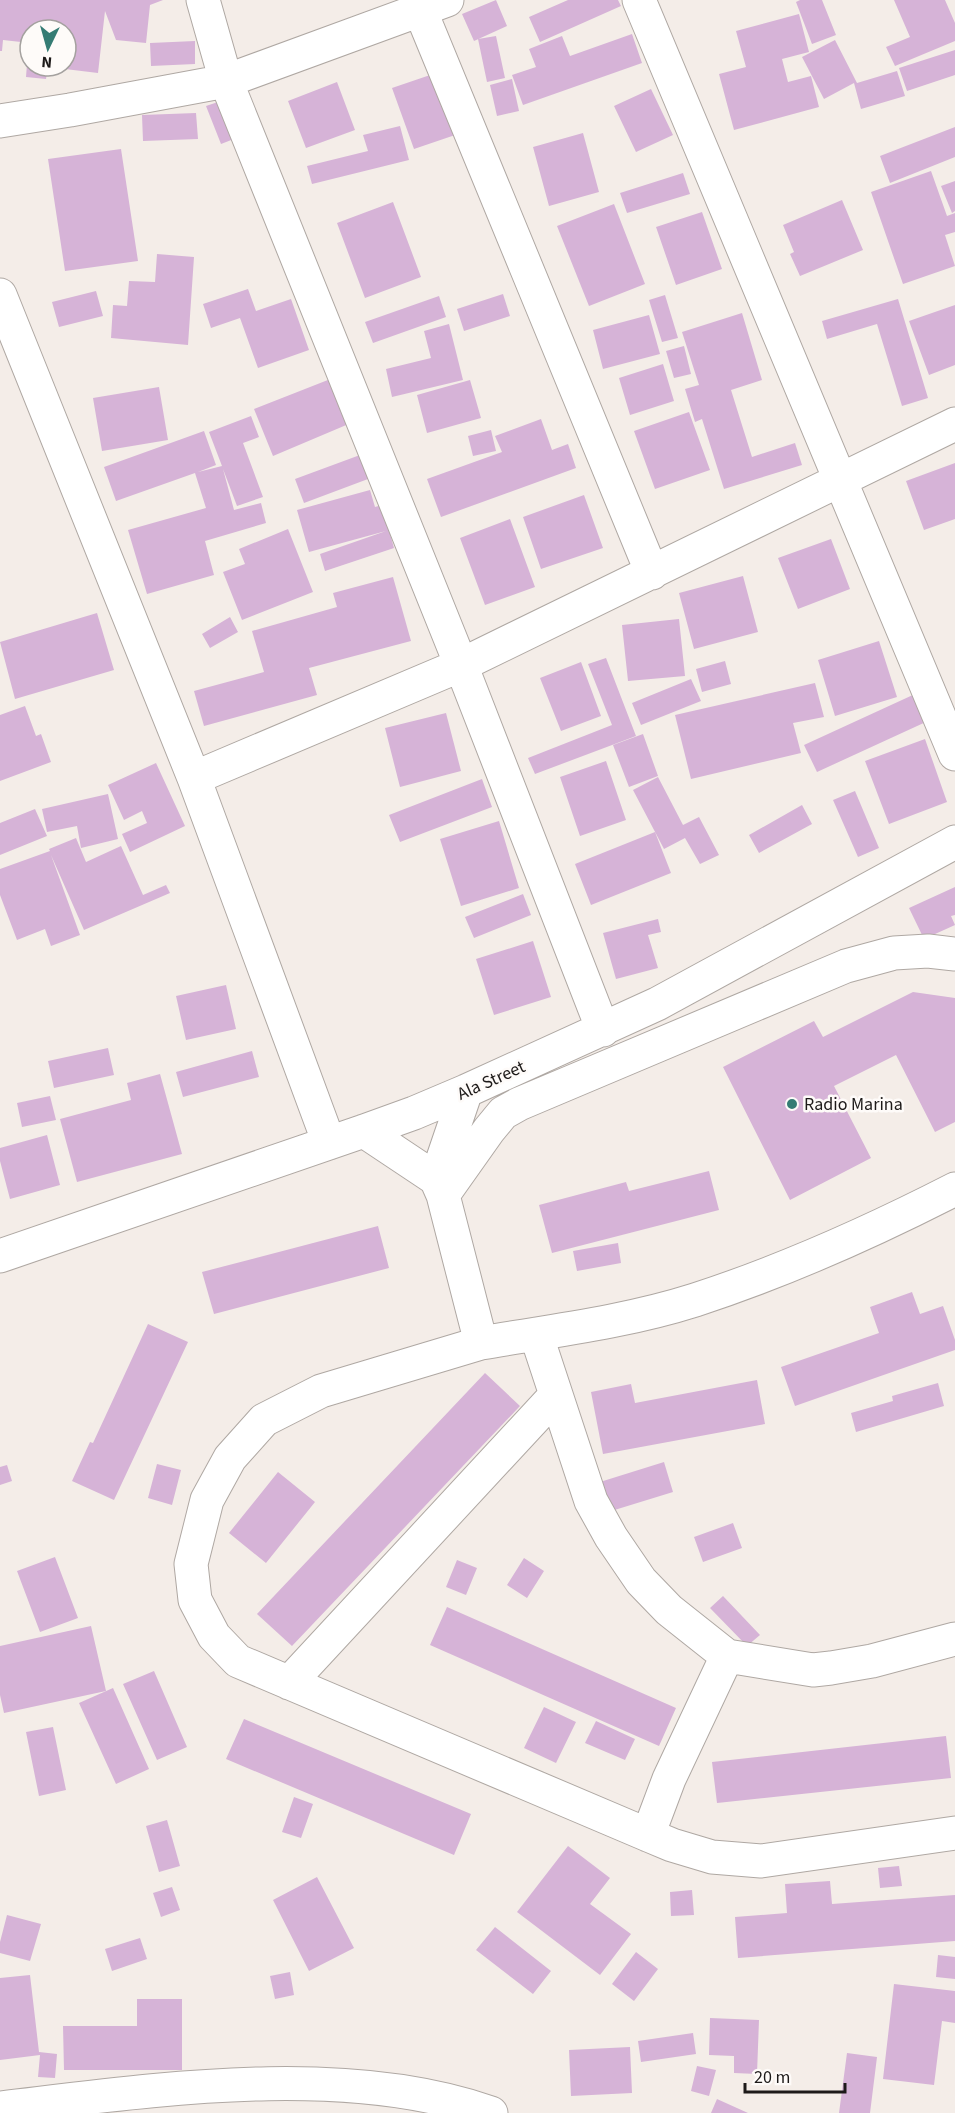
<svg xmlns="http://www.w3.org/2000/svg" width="955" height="2113" viewBox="0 0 955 2113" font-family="'Source Sans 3',sans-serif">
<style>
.building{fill:#d6b3d7}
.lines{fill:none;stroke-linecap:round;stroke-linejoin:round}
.minor-casing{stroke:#afa8a3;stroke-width:35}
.minor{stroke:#fff;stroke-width:33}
.poi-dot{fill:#357c74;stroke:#fefbf9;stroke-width:2}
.labels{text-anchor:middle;stroke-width:5;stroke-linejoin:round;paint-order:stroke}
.street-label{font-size:18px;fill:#1d1a19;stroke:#fefbf9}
.poi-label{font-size:18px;fill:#1d1a19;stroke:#fefbf9;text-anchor:start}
</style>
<rect width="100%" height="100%" fill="#f4ede8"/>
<path class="building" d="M0 0H163L150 5 146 43 116 40 105 11 98 73 65 69 69 28 64 30H30V43L3 40 2 51H0Z
M496 0 507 26 474 41 462 14Z
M568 0H618L621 6 540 42 529 17Z
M800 0H822L836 35 812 44 796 2Z
M894 0H945L955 23V41L895 66 886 47 910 37Z
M799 14 809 52 782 59 788 82 811 76 819 107 734 130 719 74 746 67 736 31Z
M632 34 642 63 523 105 512 75 536 67 529 49 562 36 570 56Z
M496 36 505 78 487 82 478 39Z
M835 40 857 83 897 71 905 96 861 109 854 83 824 99 802 57Z
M195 41V64L151 66 150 43Z
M955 50V75L907 91 899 68Z
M28 51H30V66H48L46 79 26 77Z
M439 72 461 133 414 149 392 88Z
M512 79 519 111 497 116 490 85Z
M337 82 355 130 306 148 288 101Z
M651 89 673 135 636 152 614 106Z
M224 100 239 137 221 144 206 106Z
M196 113 198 139 143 141 142 115Z
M400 126 409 160 312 184 307 166 368 151 363 135Z
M955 127V157L890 183 880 156Z
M583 133 599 192 549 206 533 147Z
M121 149 138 261 65 271 48 159Z
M931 171 947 216 955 213V232L945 235 955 266 903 284 871 192Z
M683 173 690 194 627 213 620 193Z
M955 181V211L952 213 941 186Z
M842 200 863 250 800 276 790 254 794 252 783 225Z
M393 202 421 277 365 298 337 223Z
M614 204 645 284 589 306 557 226Z
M702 212 722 269 676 285 656 227Z
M157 254 194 257 188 345 111 338 113 305 127 306 129 281 155 282Z
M248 289 256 311 291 299 309 350 258 368 240 318 211 328 203 304Z
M96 291 103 316 59 327 52 302Z
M503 294 510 316 464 331 457 309Z
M665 295 678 338 662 342 649 300Z
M439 296 446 317 373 343 365 322Z
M898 299 928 398 902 406 877 324 827 339 822 321Z
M955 305V365L929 375 909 321Z
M742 313 762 380 731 390 752 457 795 443 802 465 724 489 702 419 695 422 685 389 699 385 682 332Z
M649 315 660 354 603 369 593 330Z
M449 324 463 380 392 397 386 369 431 358 424 331Z
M684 346 691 374 674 378 666 351Z
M663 364 674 401 630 415 619 378Z
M333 378 351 423 273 456 254 409Z
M470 380 481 418 427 433 417 395Z
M159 387 168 440 102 451 93 398Z
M689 412 710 470 655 489 634 431Z
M251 416 259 437 243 443 263 497 237 506 223 469 234 510 261 503 266 523 205 541 214 575 147 594 128 530 206 508 195 473 116 501 104 467 204 431 216 465 198 472 222 466 209 432Z
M541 419 552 450 568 444 576 468 441 517 427 479 502 452 495 436Z
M491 430 496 451 473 456 468 436Z
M360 455 368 479 304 503 295 479Z
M955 463V519L924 530 906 481Z
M370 490 375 507 382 505 394 548 325 571 320 554 386 531 309 552 297 510Z
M584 495 603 548 541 569 523 517Z
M510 519 535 587 485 605 460 538Z
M288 529 313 592 242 620 223 572 245 564 239 549Z
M831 539 850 589 798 609 778 558Z
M743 576 758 632 694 649 679 593Z
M393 577 411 641 309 668 317 695 204 726 194 691 264 672 252 631 337 607 333 593Z
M97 613 114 670 15 699 0 642Z
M230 617 238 632 210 648 202 634Z
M679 619 685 676 628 681 622 625Z
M879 641 897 697 835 716 818 660Z
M606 658 636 736 535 774 528 758 612 725 588 664Z
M725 661 731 684 702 692 696 669Z
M581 662 601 716 561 731 540 678Z
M691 679 701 701 641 725 632 703Z
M815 683 824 717 793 723 801 753 691 779 675 715Z
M915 694 928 721 817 772 804 745Z
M25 706 36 736 41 734 51 762 0 781V715Z
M446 713 461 771 400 787 385 728Z
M643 734 658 776 629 787 613 745Z
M925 739 947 802 889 824 865 761Z
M606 761 626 820 580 836 560 777Z
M156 763 185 826 130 852 122 834 147 823 142 811 124 820 108 785Z
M658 777 683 825 699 817 719 855 700 864 685 838 664 849 633 790Z
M482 779 492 807 400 842 389 815Z
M855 791 879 848 858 857 833 800Z
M108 794 118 839 81 848 77 826 47 832 42 809Z
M802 805 812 824 759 853 749 835Z
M35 809 47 836 0 855V823Z
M499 821 519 888 461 906 440 839Z
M655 832 671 873 591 905 575 864Z
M76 838 86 862 121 846 143 895 166 885 170 893 84 930 51 855 80 935 51 946 45 929 17 940 0 895V869L50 851 49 849Z
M955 887V915L951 916 955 925 924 939 909 908Z
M523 894 531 915 474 938 465 917Z
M658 919 661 932 648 935 658 968 616 979 603 933Z
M533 941 551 997 494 1015 476 959Z
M226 985 236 1029 186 1040 176 996Z
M913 992 955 998V1122L935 1132 896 1055 834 1086 871 1158 790 1200 723 1067 814 1021 823 1037Z
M108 1048 114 1075 54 1088 48 1061Z
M252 1051 259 1077 183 1097 176 1072Z
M160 1074 182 1154 77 1182 60 1119 131 1100 127 1083Z
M50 1096 56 1120 22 1127 17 1103Z
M47 1135 60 1185 10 1199 0 1161V1148Z
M709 1171 719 1210 552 1253 539 1205 626 1182 629 1191Z
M378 1226 389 1268 214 1314 202 1272Z
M618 1243 621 1263 577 1271 573 1251Z
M912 1292 920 1314 943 1306 955 1340V1350L795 1406 781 1367 879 1333 870 1307Z
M148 1324 188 1342 114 1500 72 1481 90 1442 93 1443Z
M485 1373 520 1406 292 1646 257 1614Z
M757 1380 765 1424 603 1454 591 1392 631 1384 635 1403Z
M938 1383 944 1406 856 1432 851 1413 893 1401 892 1396Z
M664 1462 673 1492 608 1512 600 1482Z
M157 1464 181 1470 172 1505 148 1498Z
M7 1465 12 1481 0 1485V1467Z
M278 1472 315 1502 266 1563 229 1533Z
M733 1523 742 1548 703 1562 694 1537Z
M55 1557 78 1618 40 1632 17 1571Z
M524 1558 544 1571 527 1598 507 1585Z
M457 1560 477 1568 466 1595 446 1587Z
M723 1596 760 1635 747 1646 710 1608Z
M447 1607 676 1708 659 1746 430 1645Z
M91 1626 106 1691 4 1713 0 1695V1646Z
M154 1671 187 1747 157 1760 123 1684Z
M113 1688 149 1769 116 1784 79 1703Z
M544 1707 576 1722 556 1763 524 1748Z
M244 1719 471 1814 454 1855 226 1759Z
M596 1721 635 1739 625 1760 585 1743Z
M53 1727 66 1790 39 1796 26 1732Z
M946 1736 951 1778 717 1803 712 1762Z
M294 1797 313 1804 301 1838 282 1832Z
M167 1820 180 1866 159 1872 146 1826Z
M568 1846 610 1878 590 1904 631 1934 600 1975 517 1912Z
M899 1866 902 1886 880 1888 878 1868Z
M317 1877 354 1948 309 1971 273 1900Z
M830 1881 832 1904 955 1895V1941L738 1958 735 1917 787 1913 785 1884Z
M172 1887 180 1910 161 1917 153 1893Z
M692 1890 694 1915 671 1916 670 1892Z
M7 1915 41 1924 30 1961 0 1953V1942Z
M495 1927 551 1971 533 1994 476 1950Z
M140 1938 147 1959 112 1971 105 1949Z
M636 1952 658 1969 634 2001 612 1984Z
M938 1955 955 1957V1979L936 1977Z
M290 1972 294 1995 275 1999 270 1976Z
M30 1975 39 2052 57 2054 55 2078 38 2077 40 2055 0 2060V1978Z
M894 1984 955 1991V2023L942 2021 934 2085 883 2079Z
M137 1999H182V2070H64L63 2026H137Z
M710 2018 759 2020 757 2074 734 2073V2056L709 2055Z
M693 2033 696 2054 641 2062 638 2041Z
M630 2047 632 2093 571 2096 569 2050Z
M847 2053 877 2057 870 2113H839Z
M697 2066 716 2070 709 2096 691 2091Z
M717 2099 748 2113H711Z"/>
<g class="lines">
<defs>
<path id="minor" d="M203 0 226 81 461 665 603 1030
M416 0 652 573
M639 0 955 754
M0 121 70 110 226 81 447 0
M0 295 194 778 329 1143
M194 778 461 665 955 424
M364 1131 436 1179 443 1195 481 1343C552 1331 626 1322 695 1300 784 1271 873 1231 955 1189
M436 1179 466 1091
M443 1195 489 1130 503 1113 519 1104 846 966 894 953 928 951 955 954
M0 1256 364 1131 414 1113 466 1091 657 1004 955 842
M536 1334 591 1501 611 1537 641 1581 669 1610 727 1656 813 1670 831 1668 872 1661 955 1639
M481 1343 321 1391 264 1420 230 1458 207 1500 191 1564 195 1600 214 1636 238 1661 648 1835 672 1845 712 1857 761 1861 955 1833
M289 1683 555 1396
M648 1835 669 1779 727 1656
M0 2108C154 2090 342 2061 491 2113"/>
</defs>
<use href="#minor" class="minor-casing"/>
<use href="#minor" class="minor"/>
</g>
<circle class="poi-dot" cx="792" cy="1104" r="6"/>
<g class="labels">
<g class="street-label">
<text transform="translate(491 1080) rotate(-24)" y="6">Ala Street</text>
</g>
<g class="poi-label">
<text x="804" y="1110">Radio Marina</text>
</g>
</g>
<g transform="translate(48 48) rotate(185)"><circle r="28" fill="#fefbf9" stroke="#a4a19f" stroke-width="1.5"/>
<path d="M0-4.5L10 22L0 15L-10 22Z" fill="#357c74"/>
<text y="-9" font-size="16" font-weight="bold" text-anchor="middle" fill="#1d1a19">N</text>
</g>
<path d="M745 2083v9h100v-9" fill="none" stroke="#1d1a19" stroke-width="3"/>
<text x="754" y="2083" font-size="18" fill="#1d1a19" stroke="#fefbf9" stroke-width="4.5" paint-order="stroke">20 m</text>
</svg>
